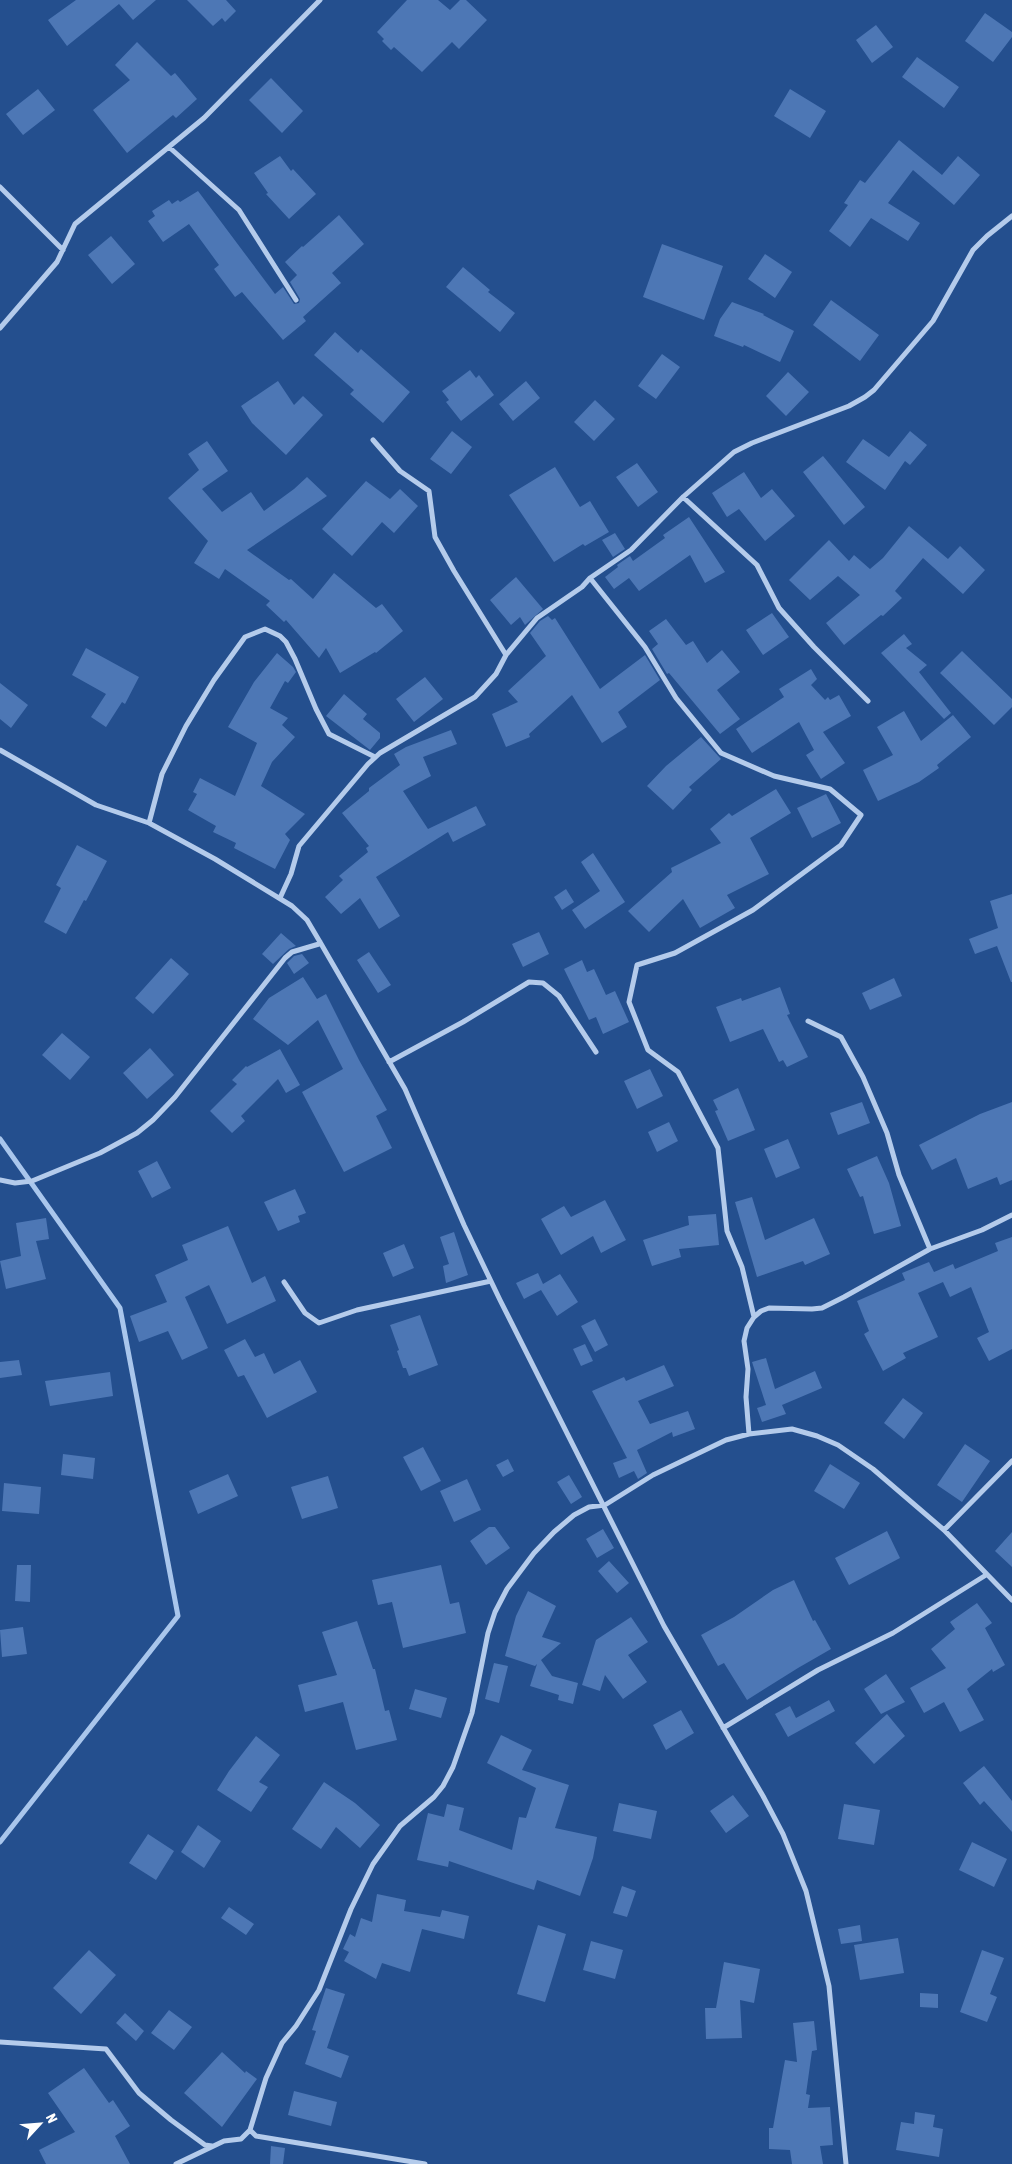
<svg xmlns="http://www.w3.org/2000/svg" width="1012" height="2164" viewBox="0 0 1012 2164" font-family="'Asap Condensed',sans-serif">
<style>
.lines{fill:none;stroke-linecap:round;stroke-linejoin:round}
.stream{stroke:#a9c6ec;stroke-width:5}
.building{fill:#4d77b5}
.street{stroke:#b4cbeb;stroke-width:5}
</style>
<rect width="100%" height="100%" fill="#244f8e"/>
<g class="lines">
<path class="stream" d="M0 1139 120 1308 178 1616 0 1842"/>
</g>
<path class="building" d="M76 0H156L133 20 119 4 67 46 48 20Z
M187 0H226L236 11 225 22 222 18 213 26Z
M407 0H438L450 10 460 0H466L487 20 459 49 452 42 422 72 394 47 391 50 382 41 384 39 377 32Z
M985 13 1012 32V37L993 62 965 41Z
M876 25 893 47 872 63 856 40Z
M137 42 171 76 175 73 197 99 176 118 173 115 127 153 93 110 130 80 115 65Z
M917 57 959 87 944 108 902 77Z
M271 78 303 111 282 133 249 100Z
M38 89 55 110 23 135 6 114Z
M790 89 826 111 810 138 774 116Z
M899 140 942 175 958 156 980 175 954 205 913 170 888 203 920 223 908 241 871 218 850 247 829 231 848 205 844 203 860 180 865 183Z
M280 156 291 171 293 169 316 194 289 219 266 194 268 193 254 173Z
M198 191 275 294 283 287 294 304 299 303 300 299 290 282 297 275 285 262 302 246 303 247 339 215 364 244 332 273 341 283 303 317 306 321 283 340 242 292 235 297 214 269 219 265 189 224 163 242 148 221 155 216 152 211 169 200 172 204 178 200 180 202Z
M111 236 135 264 112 284 88 255Z
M662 244 723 266 704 320 643 297Z
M765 254 792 272 775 298 748 279Z
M463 267 490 290 488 292 515 313 500 332 446 287Z
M831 300 879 335 860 361 813 325Z
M732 302 764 314 763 315 794 331 780 362 744 345 743 347 714 336 720 319Z
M335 332 358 353 361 349 410 392 383 423 350 394 354 390 314 355Z
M662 354 680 367 656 399 638 386Z
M470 370 476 378 479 375 494 395 461 421 446 402 449 400 442 391Z
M788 372 809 392 786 416 766 396Z
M278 381 294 405 303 396 323 415 286 455 252 423 241 406Z
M526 381 540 398 513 421 499 404Z
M595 400 615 419 594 441 574 422Z
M452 431 472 447 451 474 430 459Z
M910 431 927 445 910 465 905 461 885 490 846 462 863 439 889 457Z
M207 441 228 471 202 489 222 512 251 492 264 511 294 489 307 477 327 496 247 550 289 580 291 579 313 599 334 573 376 608 382 604 403 631 376 653 375 652 340 673 326 648 319 658 286 620 284 622 266 605 270 601 225 569 219 579 194 563 208 541 168 498 199 470 188 454Z
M823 456 865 507 844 525 803 472Z
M637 463 658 492 638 507 616 477Z
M555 467 580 507 590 501 609 532 585 546 583 544 554 562 509 495Z
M744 472 761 498 772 489 795 516 765 541 739 509 727 517 712 493Z
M366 481 390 499 400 489 418 506 394 533 382 522 352 556 322 529Z
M689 517 725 572 705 583 690 555 639 591 629 578 614 589 605 577 618 567 617 565 630 556 633 561 665 538 663 535Z
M909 526 948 559 960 546 985 570 963 594 923 558 895 591 902 598 883 616 881 615 844 645 826 623 860 595 838 576 810 600 789 580 829 540 849 561 854 555 870 569 883 558Z
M615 533 625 549 613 557 602 540Z
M516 577 543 609 525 625 520 617 511 625 490 600Z
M772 613 789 637 763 655 746 630Z
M548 616 552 620 555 618 600 689 645 655 660 680 618 712 627 727 602 743 572 695 529 734 530 737 506 747 492 714 518 702 508 691 546 656 530 633 540 621Z
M666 619 686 645 693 641 707 663 722 650 740 672 717 690 740 719 720 734 669 673 667 674 652 649 658 644 649 631Z
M904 634 912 644 906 648 927 665 919 672 951 713 944 719 881 653Z
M86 648 139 677 125 704 122 702 106 727 91 717 106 694 72 675Z
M962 651 1012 699V707L994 725 940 673Z
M277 653 293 667 296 672 288 683 285 681 270 708 288 718 282 725 295 737 272 762 261 786 305 814 285 834 290 840 275 869 234 848 236 843 213 832 216 826 188 810 197 794 193 792 200 778 235 796 257 743 228 727 254 682Z
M811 669 817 679 811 685 825 700 828 697 830 700 839 695 851 716 823 732 845 763 821 779 806 755 814 750 799 722 752 753 736 729 784 697 779 689Z
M425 677 443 699 414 722 396 699Z
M0 683 28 705 11 728 0 719Z
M344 694 367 714 363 719 380 733V738L370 750 326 716Z
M904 711 921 741 953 715 971 737 937 765 939 768 919 782 878 801 863 770 893 755 877 727Z
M451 730 457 744 423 757 431 776 403 791 428 829 476 806 486 825 453 842 448 832 376 877 400 916 379 929 360 898 341 914 325 897 343 880 339 876 368 852 366 848 369 846 342 813 369 791V788L400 765 394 754 406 747Z
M701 737 721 759 689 787 692 790 673 810 647 786 666 766Z
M776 789 791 813 750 838 769 874 727 895 735 908 700 928 683 899 649 932 628 911 672 872 671 868 721 843 710 829 729 813 732 816Z
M826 794 841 823 812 838 797 808Z
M77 845 107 861 86 901 84 900 66 934 44 922 61 888 56 885Z
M593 853 625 902 585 929 572 910 600 891 581 862Z
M566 889 574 902 562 910 554 897Z
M1012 894V982H1011L997 946 975 954 969 939 998 928 990 901Z
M539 932 549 954 523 967 512 944Z
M281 933 296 946 289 949 273 964 262 954Z
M369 952 391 985 378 993 357 960Z
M302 954 309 963 294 974 287 963 294 956Z
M171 958 189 974 153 1014 135 998Z
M582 960 587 972 594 969 606 995 615 991 629 1022 603 1034 596 1017 589 1020 564 969Z
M303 977 317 999 326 994 359 1060 387 1110 376 1116 392 1148 344 1172 302 1092 343 1069 318 1020 288 1045 253 1019 269 998Z
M894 978 902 996 870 1010 862 993Z
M780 987 790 1014 787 1015 808 1057 787 1067 783 1060 779 1062 763 1029 730 1042 716 1007 741 998 742 1001Z
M62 1033 90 1057 70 1080 42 1055Z
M150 1048 174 1075 147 1099 123 1073Z
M280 1049 300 1085 286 1093 278 1079 241 1116 245 1121 232 1133 210 1111 237 1084 232 1080 246 1066 247 1067Z
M650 1069 663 1096 637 1109 624 1081Z
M738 1088 755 1130 728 1141 715 1111 718 1110 713 1100Z
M862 1102 870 1123 838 1135 830 1113Z
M1012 1102V1180L1000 1185 997 1177 968 1189 956 1158 932 1170 919 1145 980 1114Z
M669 1122 678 1141 657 1152 648 1132Z
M788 1139 800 1168 776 1178 764 1149Z
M877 1156 889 1183 901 1226 874 1234 863 1196 860 1197 847 1169Z
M157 1161 171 1188 152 1198 138 1171Z
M295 1189 306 1213 298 1216 300 1222 278 1231 264 1202Z
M752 1197 765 1240 814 1218 830 1254 805 1265 803 1261 757 1277 735 1202Z
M605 1200 626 1240 601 1253 593 1236 561 1255 541 1219 564 1206 571 1217Z
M716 1214 719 1245 679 1249 681 1257 652 1266 643 1240 689 1225 688 1216Z
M46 1218 49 1239 36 1241 46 1279 6 1289 0 1261 21 1256 16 1223Z
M228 1226 252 1283 265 1276 276 1301 227 1324 209 1285 185 1297 208 1348 182 1360 168 1331 139 1342 130 1316 167 1302 155 1275 188 1260 182 1245Z
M454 1232 468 1275 446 1283 443 1266 449 1264 440 1237Z
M1012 1237V1349L989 1361 977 1338 989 1332 971 1287 950 1297 943 1282 918 1293 938 1337 903 1353 906 1358 883 1371 864 1334 869 1331 857 1301 905 1280 902 1273 929 1262 934 1272 953 1264 955 1269 998 1251 995 1243Z
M404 1244 414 1268 393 1277 383 1253Z
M538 1273 543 1284 560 1274 578 1302 557 1316 541 1290 524 1299 516 1283Z
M420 1315 438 1365 409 1376 406 1368H403L397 1351 399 1350 390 1325Z
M595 1319 608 1345 595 1352 581 1326Z
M245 1339 255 1357 264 1353 274 1374 300 1360 317 1392 267 1418 244 1375 238 1377 224 1350Z
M585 1344 593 1361 581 1366 573 1349Z
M766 1358 775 1389 815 1371 822 1388 782 1405 786 1414 762 1422 757 1408 766 1405 752 1362Z
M19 1360 22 1375 0 1378V1362Z
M664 1365 674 1386 638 1401 650 1424 688 1411 695 1429 673 1437 672 1432 637 1450 647 1473 638 1479 634 1471 619 1478 613 1463 627 1458 592 1391 624 1377 626 1381Z
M110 1372 113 1396 50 1406 45 1381Z
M903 1398 923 1413 904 1439 884 1423Z
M965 1444 990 1461 962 1502 937 1485Z
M423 1447 441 1481 421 1491 403 1457Z
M63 1454 95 1458 93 1479 61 1475Z
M508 1459 514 1471 503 1477 496 1465Z
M830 1464 860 1483 844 1509 814 1491Z
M228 1474 238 1496 198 1514 189 1491Z
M569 1475 582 1497 571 1504 557 1482Z
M328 1476 338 1508 302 1519 291 1487Z
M467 1479 481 1510 454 1522 440 1491Z
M4 1483 41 1487 39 1514 2 1511Z
M489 1527H495L510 1548 486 1565 470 1541Z
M603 1529 614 1548 597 1558 586 1539Z
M887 1531 900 1558 849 1585 835 1558Z
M1012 1532V1567L995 1551Z
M609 1561 629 1583 617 1593 598 1571Z
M17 1565H31L30 1602 15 1601Z
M441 1565 450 1604 459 1602 466 1633 403 1648 392 1602 378 1605 372 1580Z
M794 1580 813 1621 815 1620 831 1649 798 1668 747 1700 724 1663 718 1666 701 1635 734 1617 773 1590Z
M528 1591 556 1606 542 1637 561 1643 541 1660 552 1676 578 1683 573 1704 558 1700 559 1695 530 1686 537 1664 535 1666 505 1656 516 1616Z
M977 1603 992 1623 985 1628 1005 1665 993 1672 992 1669 967 1689 984 1720 960 1732 944 1702 924 1713 910 1688 946 1668 931 1649 955 1629 950 1622Z
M631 1617 648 1642 628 1655 647 1682 623 1699 605 1675 600 1691 582 1685 596 1640Z
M357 1621 373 1669H375L385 1711 389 1710 397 1740 356 1750 343 1702 305 1712 298 1685 337 1675 322 1632Z
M23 1627 27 1654 2 1657 0 1630Z
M494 1663 508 1666 499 1703 485 1699Z
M886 1674 905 1702 881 1714 864 1689Z
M415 1689 447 1698 441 1718 409 1709Z
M829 1700 835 1711 788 1737 775 1714 790 1706 796 1718Z
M681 1710 694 1733 666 1750 653 1725Z
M887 1714 905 1736 874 1764 855 1743Z
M501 1735 532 1750 522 1770 569 1785 555 1828 597 1837 593 1858 580 1896 537 1880 534 1890 449 1861 448 1867 417 1860 428 1813 444 1817 447 1804 464 1808 459 1830 512 1850 519 1817 526 1818 536 1788 487 1763Z
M256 1736 280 1755 259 1782 268 1787 251 1812 217 1790 229 1771Z
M984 1766 1012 1801V1832L984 1801 980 1805 963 1783Z
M324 1782 355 1803 380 1825 360 1848 336 1827 321 1849 292 1829Z
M733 1795 749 1816 726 1833 710 1811Z
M619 1803 657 1811 651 1839 613 1831Z
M844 1804 880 1810 874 1845 838 1839Z
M198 1825 221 1841 204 1868 181 1852Z
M148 1834 174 1851 156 1880 129 1863Z
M972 1842 1007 1859 994 1887 959 1870Z
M622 1886 636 1891 627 1917 613 1913Z
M377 1894 406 1900 404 1911 440 1917 442 1910 469 1916 464 1939 422 1929 410 1972 382 1963 376 1979 344 1961 349 1952 343 1949 350 1934 355 1937 361 1918 372 1922Z
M229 1907 254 1924 246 1935 221 1918Z
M538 1925 566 1934 545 2002 517 1994Z
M860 1925 862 1941 841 1944 838 1929Z
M898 1938 904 1973 860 1980 854 1945Z
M591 1941 623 1950 615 1979 583 1970Z
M89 1950 116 1975 81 2014 53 1988Z
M982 1950 1004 1958 990 1994 997 1997 987 2022 960 2012Z
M724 1962 760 1969 754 2003 740 2000 742 2038 706 2039 705 2008H716Z
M326 1988 345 1994 327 2048 349 2056 341 2078 305 2064 316 2031 312 2030Z
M920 1993 938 1994V2008L920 2007Z
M169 2010 192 2027 174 2050 151 2033Z
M125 2013 144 2031 136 2041 116 2023Z
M814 2021 817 2050 812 2051 806 2094 810 2095 808 2108 830 2107 833 2145 820 2146 823 2164H792L790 2150 769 2149V2128H773L785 2060 797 2062 793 2023Z
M222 2052 245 2073 246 2071 257 2079 222 2127 184 2093Z
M84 2068 109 2103 113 2100 130 2126 115 2136 130 2164H46L39 2150 75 2132 48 2093Z
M294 2091 337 2102 331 2126 288 2115Z
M915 2112 935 2115 933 2127 943 2129 939 2157 896 2150 901 2122 914 2124Z
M271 2146 285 2148 283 2164H270Z"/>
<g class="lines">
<path class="street" d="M169 147 239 210 296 300
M0 187 63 250
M0 328 57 262 75 224 204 118 320 0
M373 440 400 471 429 491 435 537 454 571 506 655
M683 497 757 565 779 608 814 647 868 701
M590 578 645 647 676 698 721 753 774 776 830 789 861 815 841 845 753 910 675 953 637 965 629 1002 648 1050 678 1072 718 1148 727 1231 742 1267 754 1317
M0 750 96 805 149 823 215 859 292 906 307 920 320 942 405 1089 464 1225 500 1300 664 1626 763 1796 783 1834 806 1891 829 1986 846 2164
M149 823 162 774 186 726 214 680 245 637 265 629 280 636 286 642 295 659 316 709 329 734 375 757
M280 898 291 874 299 846 368 764 380 753 475 697 496 674 506 655 537 618 582 587 590 578 631 550 683 497 734 452 752 443 849 406 865 397 874 390 933 321 973 250 987 236 1012 216
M808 1021 841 1037 863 1077 887 1133 899 1175 930 1249
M389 1062 463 1022 529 982 543 983 559 996 596 1052
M0 1180 15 1183 32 1181 100 1153 137 1133 153 1120 175 1097 285 958 292 952 319 944 320 942
M284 1282 305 1313 319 1323 357 1310 491 1281
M749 1434 746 1397 748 1369 744 1341 747 1328 754 1317 761 1311 769 1308 812 1309 822 1308 844 1297 930 1249 982 1230 1012 1215
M944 1530 1012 1461
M723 1728 818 1670 893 1633 986 1575
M0 2042 106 2049 139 2093 171 2120 205 2145 212 2146
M250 2130 256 2136 425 2164
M176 2164 224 2141 241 2139 250 2130 266 2078 282 2043 296 2026 319 1990 351 1909 373 1864 400 1826 434 1797 443 1786 453 1767 472 1713 488 1633 495 1612 507 1589 534 1553 554 1532 574 1515 589 1507 605 1505 653 1475 726 1440 749 1434 792 1429 817 1436 838 1445 873 1469 944 1530 1012 1600"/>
</g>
<g transform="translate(40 2124) rotate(64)" stroke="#244f8e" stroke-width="4" paint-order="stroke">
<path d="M0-4L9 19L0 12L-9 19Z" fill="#ffffff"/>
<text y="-8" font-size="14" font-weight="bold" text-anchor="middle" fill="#ffffff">N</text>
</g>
</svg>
